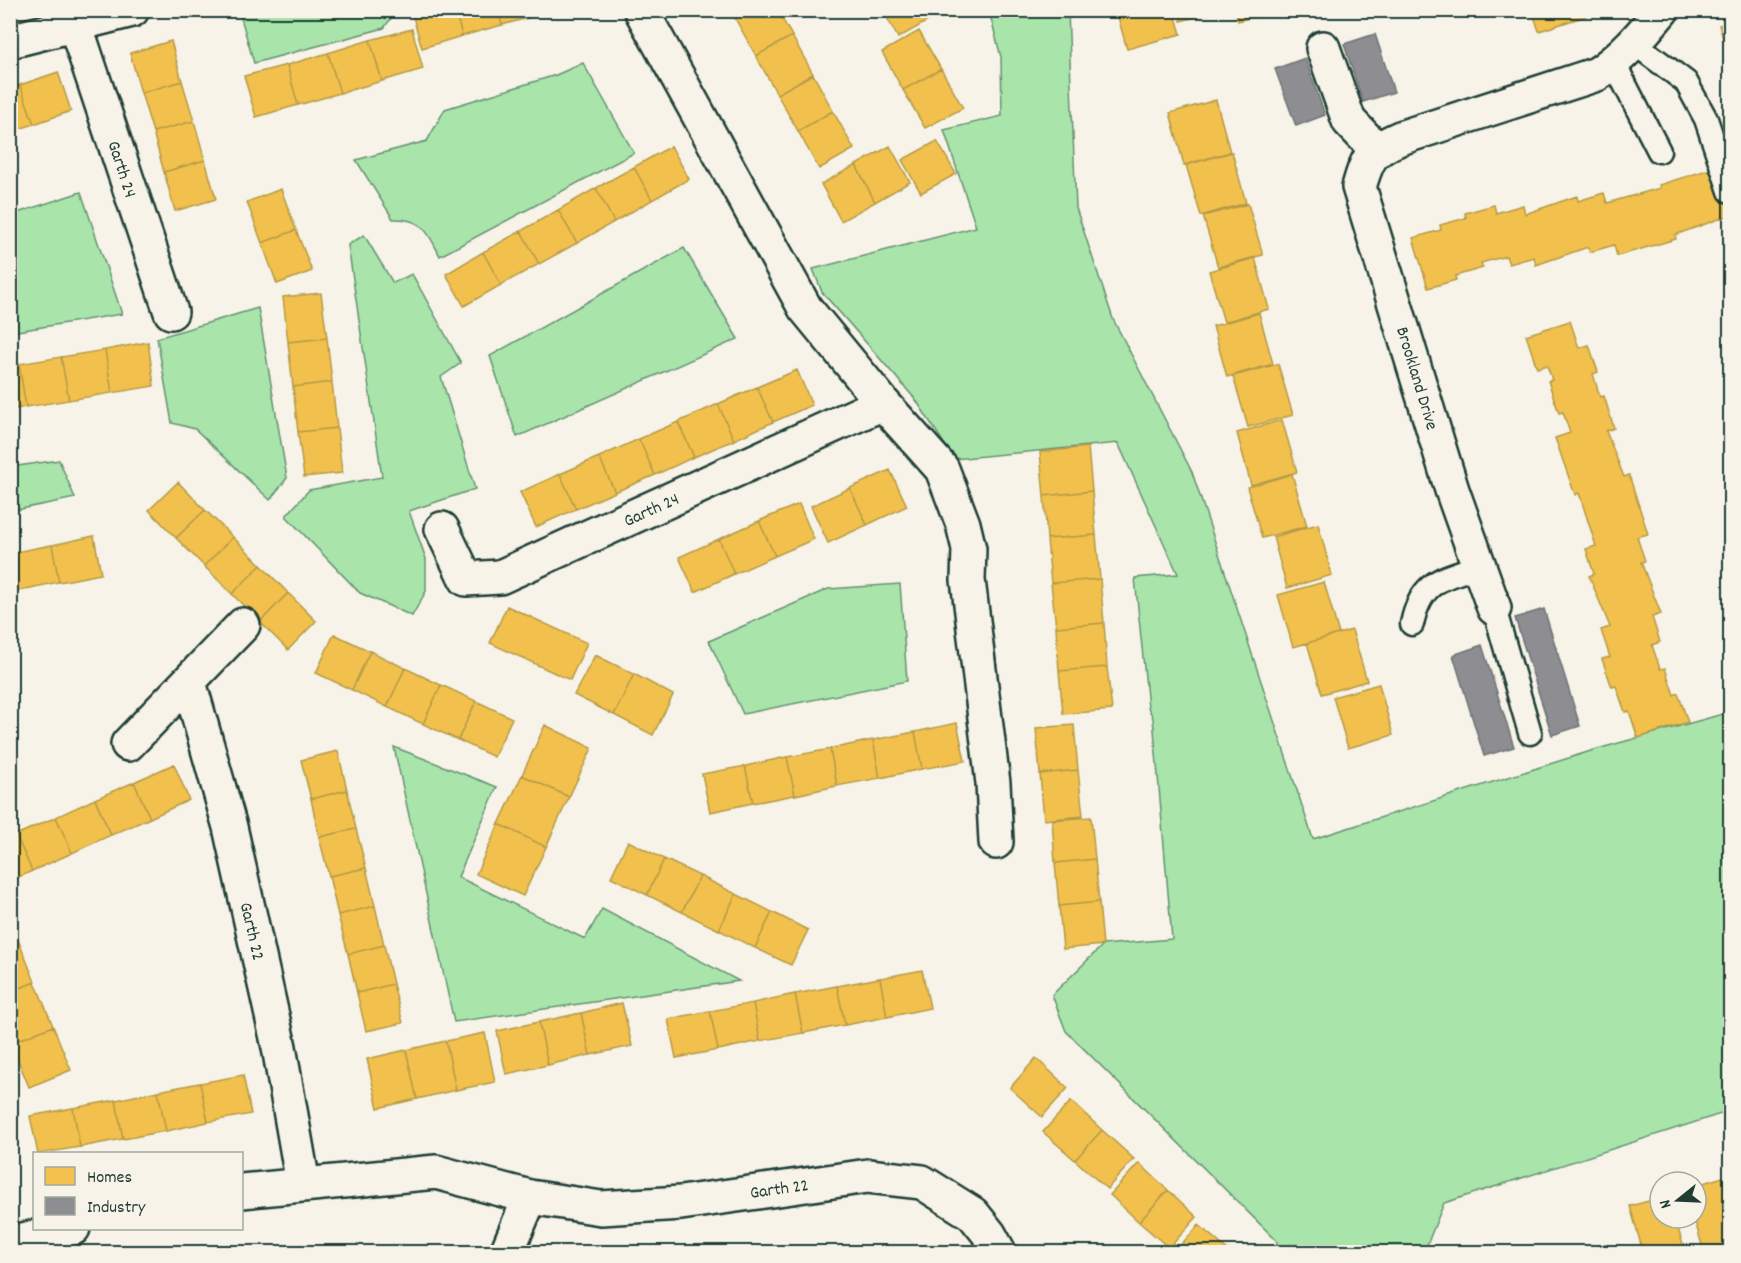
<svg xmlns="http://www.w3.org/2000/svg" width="1741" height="1263" viewBox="0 0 1741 1263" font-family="Dekko,sans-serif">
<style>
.green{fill:#a9e5ab;stroke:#649170;stroke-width:1.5}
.homes{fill:#f2c14e;stroke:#b39946;stroke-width:1.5}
.industry{fill:#8d8d92;stroke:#6c7576;stroke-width:1.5}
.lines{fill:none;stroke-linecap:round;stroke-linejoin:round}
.lane-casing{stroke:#1f3d34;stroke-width:27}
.street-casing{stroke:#1f3d34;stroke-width:38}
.lane{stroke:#f7f3e8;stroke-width:22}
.street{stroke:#f7f3e8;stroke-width:33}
.labels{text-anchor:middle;stroke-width:6;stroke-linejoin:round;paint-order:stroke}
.street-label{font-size:18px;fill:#1f3d34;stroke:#f7f3e8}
</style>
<rect width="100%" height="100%" fill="#f7f3e8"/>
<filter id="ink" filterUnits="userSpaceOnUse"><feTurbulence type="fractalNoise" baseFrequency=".0167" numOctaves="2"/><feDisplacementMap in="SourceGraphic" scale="12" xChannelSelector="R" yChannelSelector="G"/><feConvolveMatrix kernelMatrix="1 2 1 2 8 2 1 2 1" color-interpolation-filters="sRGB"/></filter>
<g filter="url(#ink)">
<path class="green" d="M239 11V10L396 11 384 28 254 63Z
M989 11H1068L1076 208 1113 319 1192 472 1313 839 1594 750 1730 712V1111L1444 1203 1424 1252H1280L1276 1240 1066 1031 1052 995 1103 945 1172 939 1153 718 1148 707 1135 578 1178 574 1118 443 954 459 916 400 822 292 813 269 976 227 944 130 1002 116 1001 57Z
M583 63 634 153 440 256C428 232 423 218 393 219L356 160 427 141 445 109 556 75Z
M81 192 122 314 11 332V215Z
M364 235 393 283 412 274 461 363 441 377 475 489 409 511 426 559V591L412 616 360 593 286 516 309 490 382 477 348 245Z
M684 248 738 339 517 437 490 356Z
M258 308 287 478 270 500 195 429 172 423 157 338Z
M59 460 75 498 11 511V467Z
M900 584 907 681 743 714 709 641 828 589Z
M394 747 497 787 458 877 585 939 602 909 739 981 454 1022Z"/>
<path class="homes" d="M411 10H455L462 36 422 48Z
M455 10H498L502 25 462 36Z
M498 10H541L542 14 502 25Z
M749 10H777L792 36 756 56 735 18Z
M883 10H931L935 17 898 38Z
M1116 10H1174L1181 34 1127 49Z
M1178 10H1219L1181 21Z
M1235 10H1276L1238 21Z
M1532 10H1584L1586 16 1539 31Z
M1730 22V51L1727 52 1719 25Z
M412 29 423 69 382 81 370 40Z
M919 31 941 69 903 90 882 52Z
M792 36 813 74 777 94 756 56Z
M370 40 382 81 340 93 328 53Z
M171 41 182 81 141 93 130 53Z
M328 53 340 93 298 105 287 65Z
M287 65 298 105 256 117 244 76Z
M941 69 963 108 925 128 903 90Z
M58 72 71 111 34 124 20 85Z
M813 74 833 111 798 131 777 94Z
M182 81 194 121 153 132 141 93Z
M20 85 34 124 10 132V89Z
M1216 100 1230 152 1184 165 1170 113Z
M833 111 854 149 819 169 798 131Z
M194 121 205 160 164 172 153 132Z
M937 141 956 174 921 193 902 160Z
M671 146 689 179 652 200 634 167Z
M890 146 910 182 875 202 856 165Z
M1232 152 1246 203 1201 216 1186 165Z
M205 160 216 199 175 211 164 172Z
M856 165 875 202 841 221 821 184Z
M634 167 652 200 614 222 596 188Z
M1717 167 1730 215 1675 235 1676 239 1617 256 1614 245 1590 252 1588 247 1536 265 1534 257 1509 264 1506 256 1481 263 1483 268 1455 276 1456 280 1428 288 1413 238 1441 230 1440 225 1466 218 1465 213 1494 205 1496 213 1523 205 1525 214 1577 196 1578 201 1604 193 1607 203 1660 188 1659 185Z
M596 188 614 222 577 243 558 210Z
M281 189 296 230 262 243 247 202Z
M1248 204 1263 255 1218 267 1203 216Z
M558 210 577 243 539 264 521 231Z
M296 230 312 271 277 284 262 243Z
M521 231 539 264 501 285 483 252Z
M483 252 501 285 464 306 446 274Z
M1255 258 1269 309 1224 322 1209 271Z
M321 293 327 338 288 342 283 297Z
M1259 313 1273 364 1227 377 1213 326Z
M1570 321 1579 348 1589 345 1598 372 1593 374 1600 397 1604 396 1614 428 1606 431 1624 477 1629 475 1648 534 1637 537 1645 561 1641 562 1661 614 1652 617 1660 642 1652 645 1660 669 1665 668 1674 695 1678 693 1688 722 1638 738 1629 711 1625 712 1616 686 1612 687 1602 659 1610 657 1601 630 1610 627 1589 576 1594 574 1586 549 1596 546 1579 493 1575 495 1555 438 1570 433 1563 412 1559 413 1548 381 1552 380 1547 365 1537 368 1526 335Z
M327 338 332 382 293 387 288 342Z
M148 342 154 386 112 393 105 350Z
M105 350 112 393 69 400 61 357Z
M61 357 69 400 26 407 19 364Z
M19 364 26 407 10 410V365Z
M1278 364 1293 415 1248 427 1233 376Z
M1730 369V387L1725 371Z
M797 370 812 405 773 422 757 387Z
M332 382 337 428 298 432 293 387Z
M757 387 773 422 734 440 718 404Z
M718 404 734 440 694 457 678 422Z
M1282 420 1297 472 1251 485 1237 433Z
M678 422 694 457 655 475 639 439Z
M337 428 342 473 304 477 298 432Z
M639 439 655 475 615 492 599 457Z
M1088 447 1092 491 1044 496 1040 452Z
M599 457 615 492 576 509 560 474Z
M890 470 907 506 867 525 850 488Z
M560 474 576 509 536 527 520 492Z
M1292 474 1307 526 1262 538 1247 487Z
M178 482 205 510 176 538 149 510Z
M850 488 867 525 828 543 811 506Z
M1092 491 1096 535 1047 539 1044 496Z
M799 504 814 539 775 556 759 521Z
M205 510 233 537 204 566 176 538Z
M759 521 775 556 734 574 719 539Z
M1318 524 1332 575 1287 588 1273 537Z
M1096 535 1100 579 1051 583 1047 539Z
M94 536 101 574 59 582 52 545Z
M233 537 261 565 232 594 204 566Z
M719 539 734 574 695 592 679 557Z
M52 545 59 582 16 591 10 553Z
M10 561 16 591 10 592Z
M261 565 288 593 260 622 232 594Z
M1100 579 1104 623 1056 627 1051 583Z
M1324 582 1339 634 1293 647 1278 595Z
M288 593 316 621 288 650 260 622Z
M507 606 587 643 570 680 490 643Z
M1104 623 1107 667 1059 671 1056 627Z
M1352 630 1367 681 1322 694 1307 643Z
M334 634 370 651 352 690 316 673Z
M370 651 405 668 387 707 352 690Z
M595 655 634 674 614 715 574 695Z
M1107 667 1112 710 1063 714 1059 671Z
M405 668 441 685 423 724 387 707Z
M634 674 673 695 653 735 614 715Z
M1379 684 1393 735 1348 748 1333 697Z
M441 685 476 701 458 740 423 724Z
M476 701 512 718 494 757 458 740Z
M957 723 965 761 922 769 915 732Z
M545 725 592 748 569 797 522 775Z
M1074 725 1078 770 1040 774 1036 728Z
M915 732 922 769 880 778 873 740Z
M873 740 880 778 837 786 830 749Z
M830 749 837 786 795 795 787 757Z
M338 751 347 790 311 799 301 760Z
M787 757 795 795 753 803 745 766Z
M174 764 189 800 150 818 134 782Z
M745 766 753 803 710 812 702 774Z
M1078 770 1083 816 1044 820 1040 774Z
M522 775 569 797 546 847 499 824Z
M134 782 150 818 111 835 95 799Z
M347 790 356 829 319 837 311 799Z
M95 799 111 835 72 853 56 817Z
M56 817 72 853 32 871 16 835Z
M1091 817 1095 859 1055 863 1052 820Z
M499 824 546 847 523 896 476 874Z
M356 829 366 868 329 876 319 837Z
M16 835 32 871 10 881V837Z
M628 841 664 859 647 895 611 877Z
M664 859 700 876 682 912 647 895Z
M1095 859 1099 902 1059 906 1055 863Z
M366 868 375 906 338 915 329 876Z
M700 876 736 894 719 930 682 912Z
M736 894 772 912 755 948 719 930Z
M1099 902 1103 945 1063 949 1059 906Z
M375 906 384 945 348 954 338 915Z
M772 912 808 930 791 965 755 948Z
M17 937 35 982 10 992V940Z
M384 945 393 984 357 993 348 954Z
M922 970 930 1008 887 1017 880 978Z
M880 978 887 1017 845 1025 837 986Z
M35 982 53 1026 11 1043 10 992Z
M393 984 403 1023 366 1031 357 993Z
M837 986 845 1025 803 1033 795 994Z
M795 994 803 1033 760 1041 753 1003Z
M622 1003 632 1046 590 1055 581 1013Z
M753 1003 760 1041 718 1050 710 1011Z
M710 1011 718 1050 676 1058 668 1019Z
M581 1013 590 1055 548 1065 539 1022Z
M539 1022 548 1065 506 1074 497 1031Z
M53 1026 71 1070 29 1087 11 1043Z
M485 1033 495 1082 456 1090 446 1041Z
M446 1041 456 1090 417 1099 406 1050Z
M406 1050 417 1099 378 1108 367 1059Z
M1036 1058 1068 1088 1042 1117 1010 1088Z
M243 1075 251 1114 208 1122 200 1083Z
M200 1083 208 1122 166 1131 158 1091Z
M158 1091 166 1131 123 1139 116 1100Z
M116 1100 123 1139 80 1147 73 1108Z
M1071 1101 1102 1130 1075 1160 1043 1132Z
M73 1108 80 1147 38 1154 30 1116Z
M1102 1130 1134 1159 1107 1189 1075 1160Z
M1139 1163 1168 1190 1139 1222 1110 1195Z
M1723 1177 1730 1206V1252H1704L1694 1218 1696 1185Z
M1168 1190 1197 1217 1169 1248 1139 1222Z
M1660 1198V1218H1675L1685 1252H1643L1630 1206Z
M1199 1225 1230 1252H1174Z
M932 1244 933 1252H889V1251Z"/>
<path class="industry" d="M1375 34 1394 92 1363 102 1344 44Z
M1305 58 1325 115 1296 126 1275 69Z
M1544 609 1580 726 1552 735 1515 618Z
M1482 645 1514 747 1484 756 1453 655Z"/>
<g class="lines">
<defs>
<path id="lane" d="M1634 43 1686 82 1706 119 1730 191
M1614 63 1659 151
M1494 608 1530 733
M1412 624C1421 581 1440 579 1479 566"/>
<path id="street" d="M641 10 805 308 883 403 942 469 963 524 969 549 968 580 993 783 996 842
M76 27 171 312
M10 41 132 10
M1323 48 1349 121 1376 149
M442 529 466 579 500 577 883 403
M1494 608 1452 490 1359 187C1368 156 1371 151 1400 138L1597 74C1623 57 1642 34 1662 10
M189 682 230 827 279 1047 303 1184
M128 744 243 625
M242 1191 436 1172 530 1197 601 1208 681 1203 868 1176 922 1182 973 1214 989 1234 999 1252
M10 1243 73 1228
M507 1252 530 1197"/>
</defs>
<use href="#lane" class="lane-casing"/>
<use href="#street" class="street-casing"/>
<use href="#lane" class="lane"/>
<use href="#street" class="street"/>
</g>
</g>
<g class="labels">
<g class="street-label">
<text transform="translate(123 169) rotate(72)" y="6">Garth 24</text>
<text transform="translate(1418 378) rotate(73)" y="6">Brookland Drive</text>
<text transform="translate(651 509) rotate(-24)" y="6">Garth 24</text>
<text transform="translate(253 931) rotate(77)" y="6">Garth 22</text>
<text transform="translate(779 1188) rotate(-8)" y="6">Garth 22</text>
</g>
</g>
<rect width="1741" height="1263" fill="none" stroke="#f7f3e8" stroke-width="36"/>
<rect x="18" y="18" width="1705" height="1227" fill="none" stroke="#1f3d34" stroke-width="2" filter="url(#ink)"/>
<rect x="33" y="1152" width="210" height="78" fill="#f7f3e8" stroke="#a1aaa0" stroke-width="1.5"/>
<rect x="45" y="1167" width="30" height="18" fill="#f2c14e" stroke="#a1aaa0" stroke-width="1.5"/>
<text x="87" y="1182" font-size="18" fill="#1f3d34">Homes</text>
<rect x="45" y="1197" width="30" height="18" fill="#8d8d92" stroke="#a1aaa0" stroke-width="1.5"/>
<text x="87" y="1212" font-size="18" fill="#1f3d34">Industry</text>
<g transform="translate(1678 1200) rotate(252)"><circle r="28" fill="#f7f3e8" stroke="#a1aaa0" stroke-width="1.5"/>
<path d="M0-4.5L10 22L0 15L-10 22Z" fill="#1f3d34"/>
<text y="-9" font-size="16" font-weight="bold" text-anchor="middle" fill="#1f3d34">N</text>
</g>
</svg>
